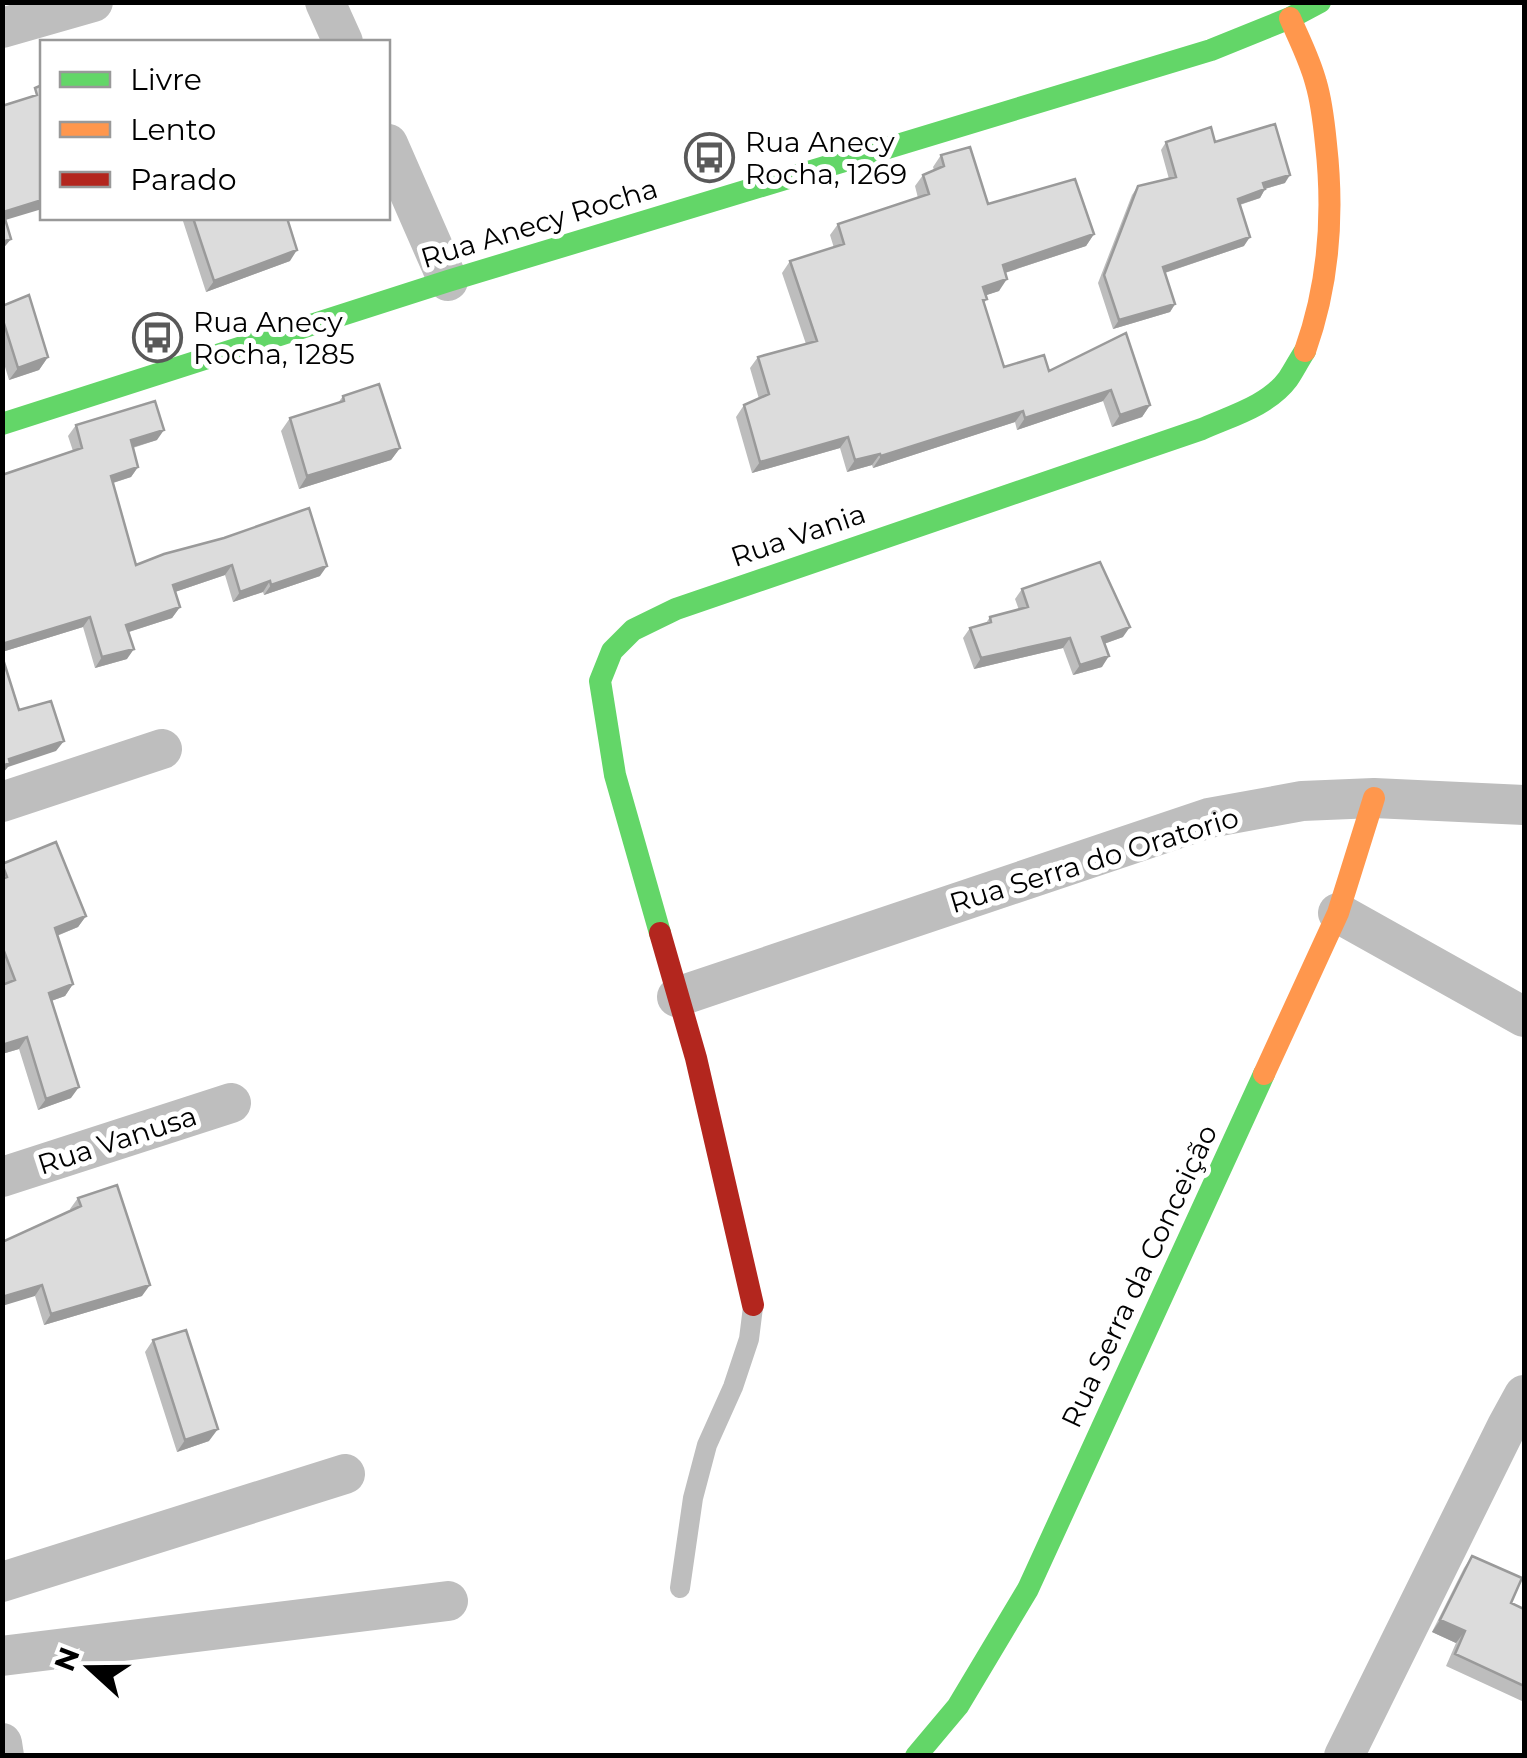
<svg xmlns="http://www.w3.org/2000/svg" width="1527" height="1758" viewBox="0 0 1527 1758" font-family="Montserrat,sans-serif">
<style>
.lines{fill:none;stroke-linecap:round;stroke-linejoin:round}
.lane{stroke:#bebebe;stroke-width:20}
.street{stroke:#bebebe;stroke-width:40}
.fast{stroke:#63d668;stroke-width:22}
.slow{stroke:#ff974d;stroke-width:22}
.jam{stroke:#b3261e;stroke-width:22}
.wall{fill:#bdbdbd}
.shaded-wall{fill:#9a9a9a}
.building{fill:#dcdcdc;stroke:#9a9a9a;stroke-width:2.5}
.labels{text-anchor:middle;stroke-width:10;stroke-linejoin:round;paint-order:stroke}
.poi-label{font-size:28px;fill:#000;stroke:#fff;text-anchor:start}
.street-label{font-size:28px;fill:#000;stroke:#fff}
</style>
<rect width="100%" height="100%" fill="#fff"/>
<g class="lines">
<path class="lane" d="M680 1588 693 1498 707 1445 733 1387 749 1339 753 1307"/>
<path class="street" d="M325 2 343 42
M2 28 93 2
M388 144 448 281
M2 802 162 749
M1338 913 1524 1017
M677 997 1209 818 1302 801 1374 798 1524 805
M2 1177 231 1103
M2 1582 345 1474
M2 1656 448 1601
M2 1743 4 1756
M1344 1756 1507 1426 1524 1395"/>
<path class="fast" d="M2 424 448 281 1211 50 1290 18 1320 2
M660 933 615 775 600 681 612 651 633 630 676 609 1202 429C1231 416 1268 406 1288 379 1294 370 1299 360 1305 351
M916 1756 958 1706 1028 1589 1264 1074"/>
<path class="slow" d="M1290 18C1299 39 1310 60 1316 83 1322 103 1324 124 1326 144 1334 215 1329 284 1305 351
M1264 1074 1338 913 1374 798"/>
<path class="jam" d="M660 933 696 1058 753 1305"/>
</g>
<path class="wall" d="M1166 142H1215L1285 183 1265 189 1260 198 1240 205 1244 246 1165 273 1175 304 1170 312 1113 329 1098 283 1132 195 1138 186 1169 179 1161 150Z
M941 155 988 204 1094 234 1086 246 1005 273 999 291 986 295 987 299 984 303 1004 367 1049 371 1126 333 1150 405 1142 417 1112 427 1103 401 1017 430 1015 422 873 468 872 465 847 472 840 448 752 473 736 417 744 405 759 399 750 368 758 357 806 344 782 273 790 261 834 248 830 235 838 224 918 198 915 186 923 175 934 170 933 167Z
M182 218H287L290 261 206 292Z
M2 306 48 357 39 370 9 380 2 357Z
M343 396 400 448 391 460 299 489 281 431 290 418 338 403Z
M76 425 157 440 133 448 138 467 131 477 113 483 136 565 164 554 320 576 264 595 263 592 233 602 225 575 175 592 180 607 172 618 129 632 127 659 95 668 83 627 2 652V475L73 451 68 436Z
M1022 589 1123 637 1104 644 1102 667 1073 675 1063 648 974 669 963 638 970 628 986 623 990 617 1019 610 1015 599Z
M2 864 86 916 78 927 57 936 73 984 65 996 51 1001 71 1098 38 1110 19 1049 2 1054V985L4 984 2 980Z
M78 1198 142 1296 44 1325 35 1296 71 1211 70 1209Z
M153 1340 209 1441 177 1452 145 1352Z
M1472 1556 1511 1603 1524 1609V1702L1446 1666 1456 1643 1432 1632 1464 1568Z"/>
<path class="shaded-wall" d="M1290 175 1285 183 1257 191 1263 183Z
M1265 189 1260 198 1232 207 1238 199Z
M42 200V209L2 221V212Z
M1094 234 1086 246 995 276 1003 265Z
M1250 237 1244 246 1158 275 1163 267Z
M11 239 2 250V242Z
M297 250 290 261 206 292 214 281Z
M1007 279 999 291 975 299 983 287Z
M1175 304 1170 312 1113 329 1119 320Z
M48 357 39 370 9 380 18 368Z
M1111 390 1103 401 1017 430 1025 418Z
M1150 405 1142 417 1112 427 1120 415Z
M1023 411 1015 422 873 468 881 456Z
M164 430 157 440 124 450 131 440Z
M848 437 840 448 752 473 760 462Z
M400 448 391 460 299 489 307 476Z
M880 454 872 465 847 472 855 460Z
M138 467 131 477 103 486 111 476Z
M232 565 225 575 166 595 173 585Z
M327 566 320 576 264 595 271 585Z
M270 581 263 592 233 602 240 592Z
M180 607 172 618 119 635 126 625Z
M90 617 83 627 2 652V644Z
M1130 627 1123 637 1095 647 1102 637Z
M1070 638 1063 648 974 669 981 658Z
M134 649 127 659 95 668 102 657Z
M1109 656 1102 667 1073 675 1080 665Z
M64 741 56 751 8 767 2 774V766L9 759Z
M86 916 78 927 46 940 55 928Z
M73 984 65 996 40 1005 49 993Z
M27 1037 19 1049 2 1054V1045Z
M79 1087 71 1098 38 1110 46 1099Z
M42 1285 35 1296 2 1306V1297Z
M150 1285 142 1296 44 1325 51 1314Z
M218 1429 209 1441 177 1452 185 1440Z
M1440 1620 1465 1631 1456 1643 1432 1632Z"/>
<path class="building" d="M42 85V200L3 212 11 239 2 242V106L37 95 35 88Z
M1275 124 1290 175 1263 183 1265 189 1238 199 1250 237 1163 267 1175 304 1119 320 1104 275 1138 186 1176 177 1166 142 1211 127 1215 142Z
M970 147 988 204 1075 179 1094 234 1003 265 1007 279 983 287 987 299 983 300 1004 367 1044 355 1049 371 1126 333 1150 405 1120 415 1111 390 1025 418 1023 411 881 456 880 454 855 460 848 437 760 462 744 405 769 394 758 357 817 341 790 261 844 244 838 224 929 194 923 175 944 166 941 155Z
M193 218H287L297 250 214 281Z
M29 295 48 357 18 368 2 317V306Z
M379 384 400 448 307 476 290 418 344 401 343 396Z
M155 401 164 430 131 440 138 467 111 476 136 565 164 554 224 538 309 508 327 566 271 585 270 581 240 592 232 565 173 585 180 607 126 625 134 649 102 657 90 617 2 644V475L82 448 76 425Z
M1100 562 1130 627 1102 637 1109 656 1080 665 1070 638 981 658 970 628 991 622 990 617 1028 607 1022 589Z
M2 656 19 710 51 701 64 741 9 759 10 763 2 766Z
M56 842 86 916 55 928 73 984 49 993 79 1087 46 1099 27 1037 2 1045V985L15 980 2 946V879L7 877 2 864Z
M117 1185 150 1285 51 1314 42 1285 2 1297V1242L81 1206 78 1198Z
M186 1330 218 1429 185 1440 153 1340Z
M1472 1556 1522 1578 1511 1603 1524 1609V1686L1455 1654 1465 1631 1440 1620Z"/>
<defs>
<symbol id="bus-ring" viewBox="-11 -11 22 22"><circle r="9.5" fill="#fff" stroke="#595959" stroke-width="1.5"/><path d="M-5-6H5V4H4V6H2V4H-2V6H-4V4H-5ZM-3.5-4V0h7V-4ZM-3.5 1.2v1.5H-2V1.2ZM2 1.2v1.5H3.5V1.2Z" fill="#595959"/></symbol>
</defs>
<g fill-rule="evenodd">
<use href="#bus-ring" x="682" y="130" width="55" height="55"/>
<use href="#bus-ring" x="130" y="310" width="55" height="55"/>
</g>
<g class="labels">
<g class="poi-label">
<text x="745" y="152">Rua Anecy<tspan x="745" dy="32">Rocha, 1269</tspan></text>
<text x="193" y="332">Rua Anecy<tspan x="193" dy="32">Rocha, 1285</tspan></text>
</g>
<g class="street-label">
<text transform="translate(539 223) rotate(-17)" y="10">Rua Anecy Rocha</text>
<text transform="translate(798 535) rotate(-19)" y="10">Rua Vania</text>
<text transform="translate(1094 860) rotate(-17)" y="10">Rua Serra do Oratorio</text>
<text transform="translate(117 1140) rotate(-18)" y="10">Rua Vanusa</text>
<text transform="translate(1139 1276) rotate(-65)" y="10">Rua Serra da Conceição</text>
</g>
</g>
<rect width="1527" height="1758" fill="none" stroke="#000000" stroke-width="10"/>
<rect x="40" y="40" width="350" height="180" fill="#ffffff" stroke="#999999" stroke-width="2.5"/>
<rect x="60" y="72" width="50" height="15" fill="#63d668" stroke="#999999" stroke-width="2.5"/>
<text x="130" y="90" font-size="30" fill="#000000">Livre</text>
<rect x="60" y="122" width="50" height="15" fill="#ff974d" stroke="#999999" stroke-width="2.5"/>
<text x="130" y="140" font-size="30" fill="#000000">Lento</text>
<rect x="60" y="172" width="50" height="15" fill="#b3261e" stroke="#999999" stroke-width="2.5"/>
<text x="130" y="190" font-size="30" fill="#000000">Parado</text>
<g transform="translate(90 1668) rotate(291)" stroke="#ffffff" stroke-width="8" paint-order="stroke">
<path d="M0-8L18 38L0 25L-18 38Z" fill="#000000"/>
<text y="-15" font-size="28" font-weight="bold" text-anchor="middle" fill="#000000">N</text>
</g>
</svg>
